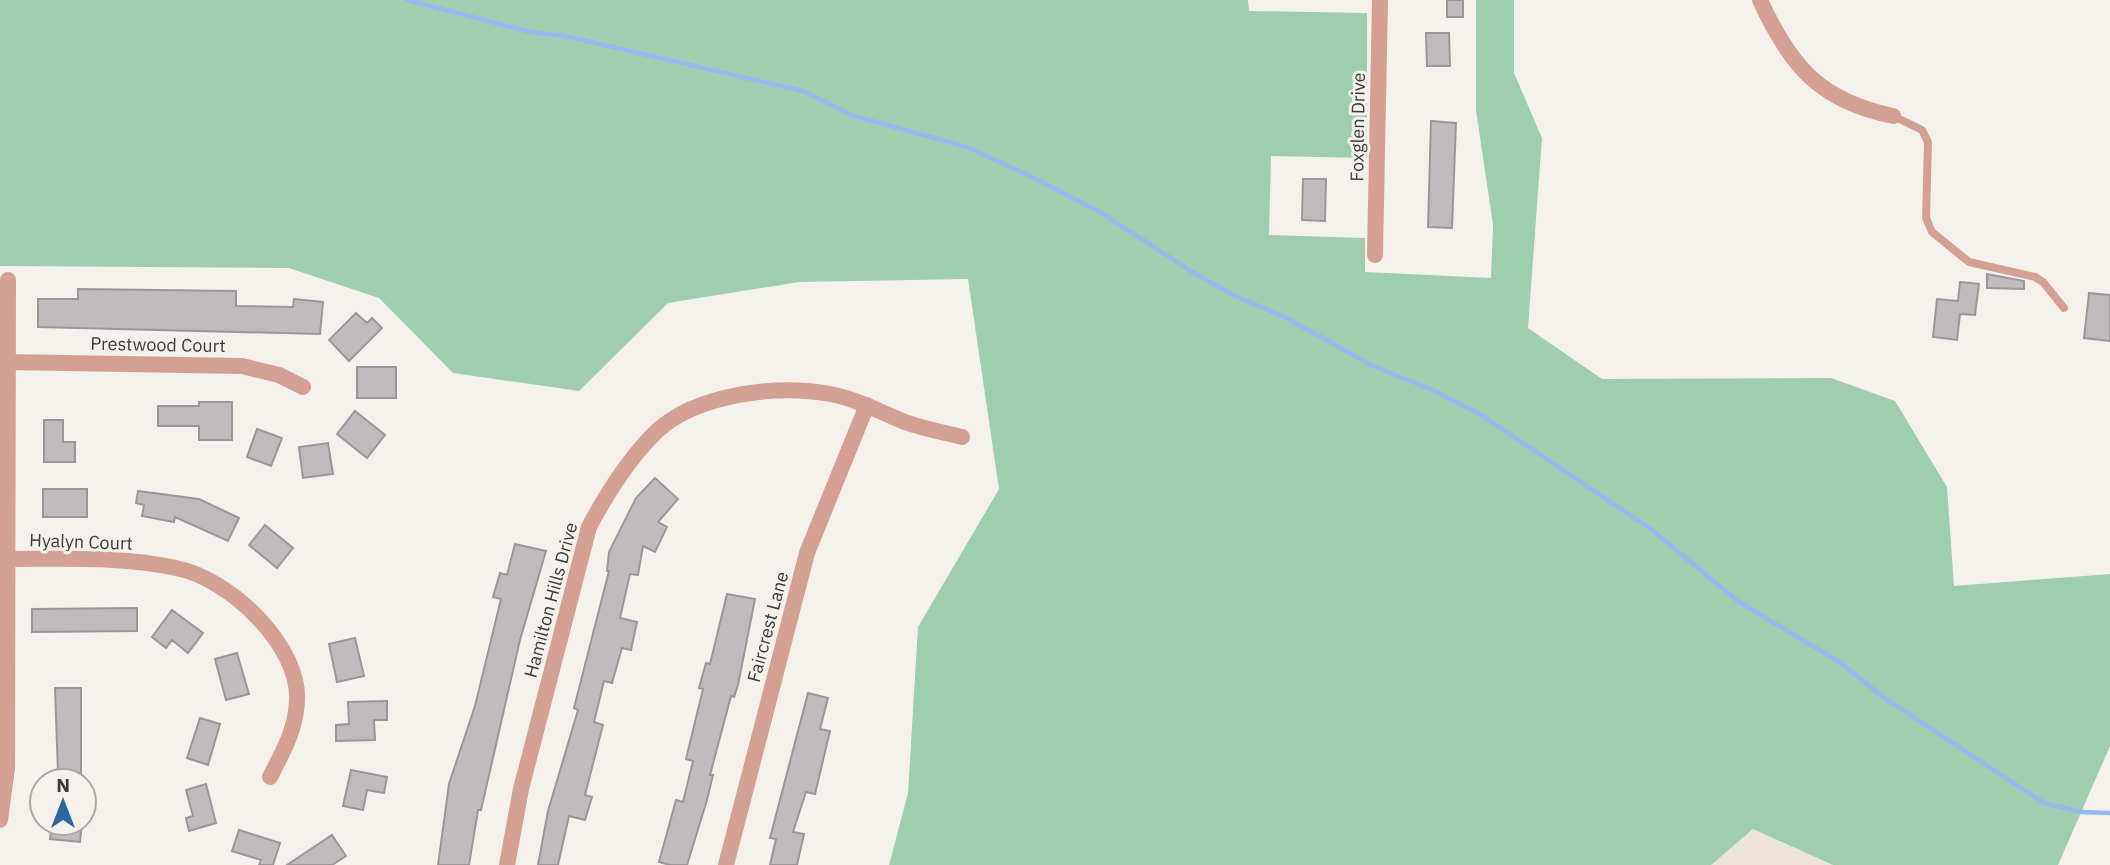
<svg xmlns="http://www.w3.org/2000/svg" width="2110" height="865" viewBox="0 0 2110 865" font-family="'IBM Plex Sans',sans-serif">
<style>
.built{fill:#ece4db}
.green{fill:#9ecead}
.lines{fill:none;stroke-linecap:round;stroke-linejoin:round}
.stream{stroke:#93baef;stroke-width:4.5}
.building{fill:#bfbabc;stroke:#9b9798;stroke-width:2}
.lane{stroke:#d5a094;stroke-width:8}
.street{stroke:#d5a094;stroke-width:16}
.labels{text-anchor:middle;stroke-width:6;stroke-linejoin:round;paint-order:stroke}
.street-label{font-size:18px;fill:#3c3b3a;stroke:#f4f1ed}
</style>
<rect width="100%" height="100%" fill="#f4f1ed"/>
<path class="built" d="M1753 829 1833 865H1711Z"/>
<path class="green" d="M0 0H1248L1249 11 1367 13V158L1271 156 1269 235 1365 238V272L1491 278 1493 225 1476 110V0H1514V73L1542 138 1528 328 1602 379 1831 378 1895 401 1947 487 1954 586 2110 574V746L2058 865H1833L1753 829 1711 865H889L908 793 918 627 999 489 968 279 799 282 668 303 579 391 453 373 379 298 289 268 0 266Z"/>
<g class="lines">
<path class="stream" d="M407 0 531 32 565 36 803 91 854 116 967 147 1032 177 1100 212 1194 273 1235 296 1285 317 1371 365 1435 391 1483 416 1652 530 1739 602 1841 663 1883 697 2044 803 2081 812 2110 813"/>
</g>
<path class="building" d="M1447 0H1463V17H1447Z
M1426 33H1449L1450 66H1427Z
M1431 121 1456 123 1452 228 1428 227Z
M1303 179H1326L1325 221 1302 220Z
M1987 274 2024 281V289L1987 288Z
M1960 282 1979 284 1975 315 1960 314 1957 340 1933 337 1937 299 1958 301Z
M78 289 236 291V306L293 307 294 299 323 302 320 334 38 327V299H78Z
M2089 293 2110 295V341L2084 338Z
M356 313 367 323 372 318 382 328 349 361 329 340Z
M357 367H396V398H357Z
M199 402H232V440H199V426H158V406H199Z
M355 411 385 435 367 458 337 434Z
M44 420H63V442H75V462H44Z
M257 429 282 438 271 466 247 457Z
M328 443 333 474 303 478 299 447Z
M655 478 678 499 658 522 667 527 655 552 643 546 638 575 630 574 620 618 637 622 631 650 622 648 612 683 604 681 594 722 603 725 585 795 592 797 585 820 569 816 558 865H538L548 811 578 710 574 708 609 571H607L609 552 636 498Z
M43 489H87V517H43Z
M138 491 199 499 239 518 228 541 175 517 174 522 142 516 144 505 136 503Z
M265 525 293 548 277 568 249 545Z
M515 544 546 551 520 640 481 810H478L469 865H438L449 784 475 706 501 599 493 597 500 573 507 575Z
M727 594 755 599 738 685 734 697 731 696 710 775H713L707 800 687 865H670L659 862 676 800 683 802 693 761 686 759 703 689 699 688 706 663 710 664Z
M137 608V631L32 632V609Z
M172 610 203 633 188 653 172 640 166 648 152 637Z
M355 638 364 676 337 682 329 644Z
M237 653 249 694 226 700 215 659Z
M55 688H81V774H58Z
M808 693 828 698 820 729 830 731 815 794 806 792 793 832 804 834 797 865H770L776 839 770 838Z
M387 701V720H374L375 740 336 741V725L349 724 348 702Z
M200 718 220 724 208 765 187 758Z
M351 770 387 777 384 793 367 790 363 810 343 806Z
M206 784 216 823 189 831 186 818 193 816 186 790Z
M52 823H82L80 842 50 839Z
M239 830 280 843 273 865H259L261 860 232 851Z
M332 835 346 856 332 865H287Z"/>
<g class="lines">
<path class="lane" d="M1893 116 1922 130 1928 142 1926 218 1932 232 1969 262 2035 277 2043 282 2064 308"/>
<path class="street" d="M1760 0C1790 66 1820 101 1893 116
M1375 255 1380 0
M7 362 242 366 279 375 303 387
M6 559C63 559 120 556 176 568 229 578 301 646 297 702 295 731 283 752 270 777
M0 820 7 768 8 280
M507 865 521 789 589 527C607 493 629 458 657 431 697 394 778 384 830 394 857 399 880 412 905 422 924 429 943 432 962 437
M726 865 807 553 867 405"/>
</g>
<g class="labels">
<g class="street-label">
<text transform="translate(1358 127) rotate(-89)" y="6">Foxglen Drive</text>
<text transform="translate(158 345) rotate(1)" y="6">Prestwood Court</text>
<text transform="translate(81 542) rotate(2)" y="6">Hyalyn Court</text>
<text transform="translate(551 600) rotate(-75)" y="6">Hamilton Hills Drive</text>
<text transform="translate(768 627) rotate(-75)" y="6">Faircrest Lane</text>
</g>
</g>
<g transform="translate(63 802)"><circle r="33" fill="#f4f1ed" stroke="#aaa8a5" stroke-width="2"/>
<path d="M0-5L12 26L0 18L-12 26Z" fill="#2c669e"/>
<text y="-10" font-size="19" font-weight="bold" text-anchor="middle" fill="#3c3b3a">N</text>
</g>
</svg>
